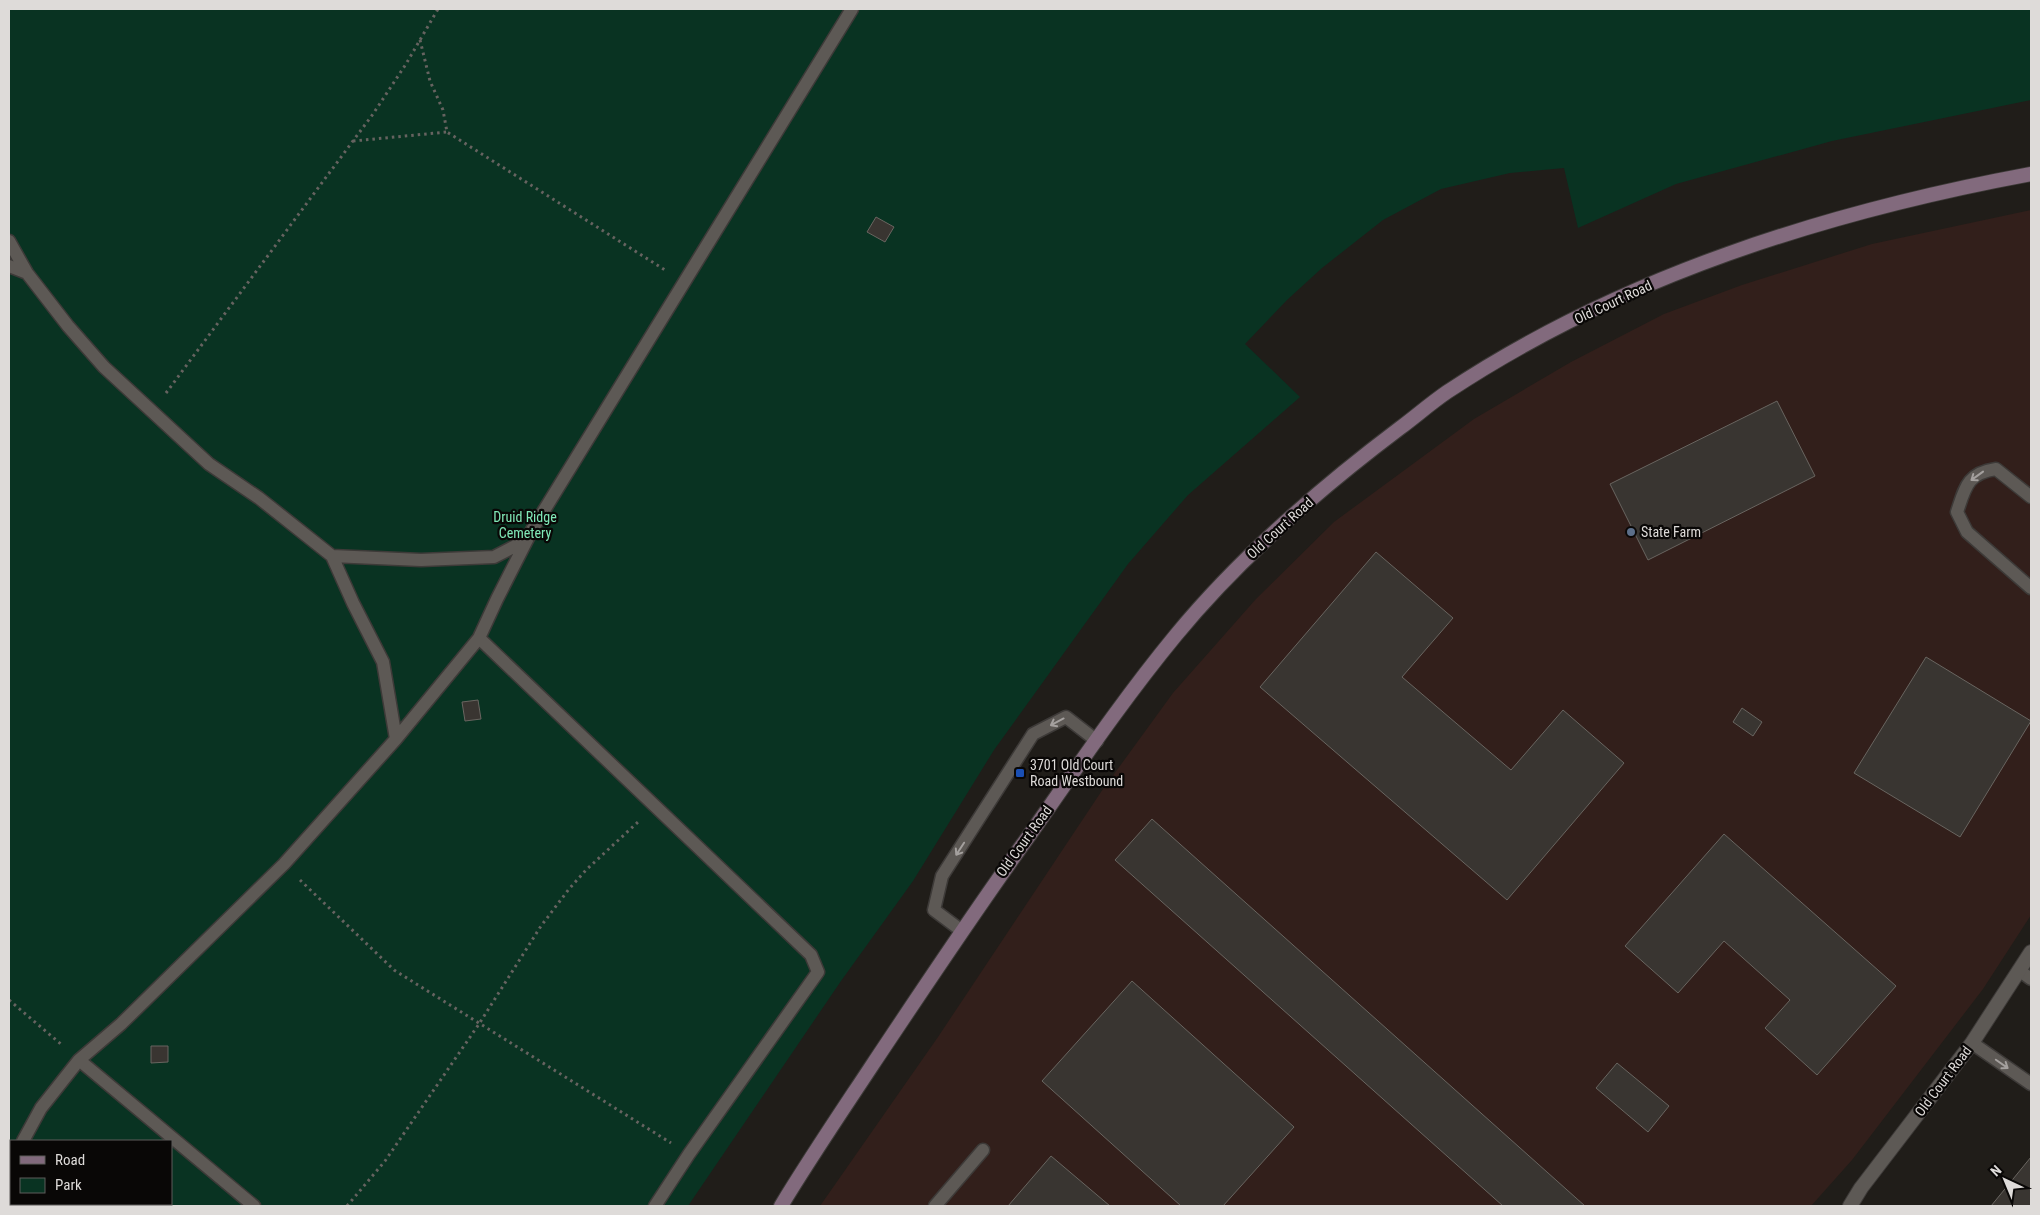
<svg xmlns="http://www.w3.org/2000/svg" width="2040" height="1215" viewBox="0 0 2040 1215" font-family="'Roboto Condensed',sans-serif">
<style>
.commercial{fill:#321f1b}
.green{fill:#093322;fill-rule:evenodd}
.building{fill:#393531;stroke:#696560}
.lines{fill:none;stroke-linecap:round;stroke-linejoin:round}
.service-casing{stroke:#3d3a38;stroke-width:15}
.minor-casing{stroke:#3d3a38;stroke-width:16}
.secondary-casing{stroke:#3d3a38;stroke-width:16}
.path{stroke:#666360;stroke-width:3;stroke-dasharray:2.5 4;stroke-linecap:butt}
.service{stroke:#5d5955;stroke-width:12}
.minor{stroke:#5d5955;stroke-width:14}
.secondary{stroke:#826a7d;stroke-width:14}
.oneway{stroke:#a4a09e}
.service-dot{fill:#5c6f8a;stroke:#090706;stroke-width:2}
.transit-dot{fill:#1a4fb4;stroke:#090706;stroke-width:2}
.labels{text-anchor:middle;stroke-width:4.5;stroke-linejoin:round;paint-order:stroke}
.street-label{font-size:14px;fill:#dedbd9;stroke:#090706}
.park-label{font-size:14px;fill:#80e8b7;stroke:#090706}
.poi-label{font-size:14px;fill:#dedbd9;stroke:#090706;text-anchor:start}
</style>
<rect width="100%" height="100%" fill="#201d19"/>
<path class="commercial" d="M2031 210V915L1983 989 1852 1160 1811 1206H820L938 1037 1101 792 1173 693 1256 599 1334 522 1474 419 1571 362 1664 314 1742 285 1872 244Z"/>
<path class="green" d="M9 9H2031V100L1832 141 1676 184 1578 228 1564 168 1510 173 1441 189 1383 220 1322 268 1287 300 1245 344 1300 397 1188 495 1128 564 994 750 913 881 841 981 688 1206H9ZM11 1141H171V1204H11Z"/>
<path class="building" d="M876 217 894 227 885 242 867 232Z
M1777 401 1815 476 1648 560 1610 484Z
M1376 552 1453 618 1402 677 1511 770 1563 710 1624 763 1507 900 1260 687Z
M1926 657 2031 721 1960 837 1854 773Z
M478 700 481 719 465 721 462 702Z
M1742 708 1762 722 1753 736 1733 722Z
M1152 819 1585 1206H1503L1115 860Z
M1724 834 1896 986 1817 1075 1765 1028 1790 1000 1724 941 1678 993 1625 946Z
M1132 981 1294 1127 1223 1206H1181L1042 1081Z
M151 1046H168V1062L151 1063Z
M1617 1063 1669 1106 1648 1132 1596 1088Z
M1051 1156 1110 1206H1008Z
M2031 1157V1206H1991Z"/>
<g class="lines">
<defs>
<path id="service" d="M9 241 27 273 68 326 104 367 209 464 259 498 332 556 421 560 494 557 527 540
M9 266 27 273
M2031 497 1996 469C1967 473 1965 488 1957 512L1967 532 2031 588
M332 556 353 603 383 662 396 739
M479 638 811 955 818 972 689 1154 655 1206
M962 931 934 910 942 876 1033 734 1066 717 1097 741
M2020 971 2031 979
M1972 1043 2031 1084
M79 1060 254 1206
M23 1141 41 1108 79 1060 121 1024 284 864 396 739 479 638 497 599 532 530 852 9
M9 1168 11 1163
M935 1206 983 1150"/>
<path id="minor" d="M1850 1206 1861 1188 1972 1043 2031 952"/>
<path id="secondary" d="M781 1206C810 1158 842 1111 873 1064 925 986 976 909 1031 833 1078 766 1124 698 1176 635 1241 556 1319 489 1400 428 1416 416 1431 403 1447 392 1622 276 1827 212 2031 174"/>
</defs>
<use href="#service" class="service-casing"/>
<use href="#minor" class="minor-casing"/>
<use href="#secondary" class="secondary-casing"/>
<path class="path" d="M420 40 430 81 443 110 447 132 665 270
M353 141 447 132
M166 393 373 114 406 64 438 9
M300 880 394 970 671 1143
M9 1000 62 1045
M347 1206 385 1161 479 1024 541 926 569 889 586 870 638 822"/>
<use href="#service" class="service"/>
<use href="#minor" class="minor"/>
<use href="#secondary" class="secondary"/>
</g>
<defs><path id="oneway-shaft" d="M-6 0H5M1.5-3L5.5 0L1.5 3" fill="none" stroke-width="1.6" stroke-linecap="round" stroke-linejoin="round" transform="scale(1.25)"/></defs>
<g class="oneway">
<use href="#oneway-shaft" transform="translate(1977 476) rotate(144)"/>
<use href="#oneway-shaft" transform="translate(1057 722) rotate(152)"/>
<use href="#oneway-shaft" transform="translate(960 849) rotate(123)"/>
<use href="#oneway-shaft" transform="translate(2002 1064) rotate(35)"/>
</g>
<circle class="service-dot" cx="1631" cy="532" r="5"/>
<rect class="transit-dot" x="1015" y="768" width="10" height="10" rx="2.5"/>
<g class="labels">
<g class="street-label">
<text transform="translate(1613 302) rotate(-25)" y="5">Old Court Road</text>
<text transform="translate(1280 528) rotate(-42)" y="5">Old Court Road</text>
<text transform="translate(1024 841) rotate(-54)" y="5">Old Court Road</text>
<text transform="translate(1943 1081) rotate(-53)" y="5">Old Court Road</text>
</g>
<g class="park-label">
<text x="525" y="522">Druid Ridge<tspan x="525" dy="16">Cemetery</tspan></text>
</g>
<g class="poi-label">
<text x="1641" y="537">State Farm</text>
<text x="1030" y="770">3701 Old Court<tspan x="1030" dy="16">Road Westbound</tspan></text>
</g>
</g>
<rect width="2040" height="1215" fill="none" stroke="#dedbd9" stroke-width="20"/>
<rect x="10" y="1140" width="162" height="65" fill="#090706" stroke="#5e5c5a"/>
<rect x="20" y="1156" width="25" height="8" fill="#826a7d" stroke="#5e5c5a"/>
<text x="55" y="1165" font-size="15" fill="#dedbd9">Road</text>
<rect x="20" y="1178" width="25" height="15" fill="#093322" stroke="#5e5c5a"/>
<text x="55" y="1190" font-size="15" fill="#dedbd9">Park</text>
<g transform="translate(2005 1180) rotate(316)" stroke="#090706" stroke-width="4" paint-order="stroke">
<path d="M0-4L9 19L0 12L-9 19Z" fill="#dedbd9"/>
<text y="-8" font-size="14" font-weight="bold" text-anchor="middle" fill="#dedbd9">N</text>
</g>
</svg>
